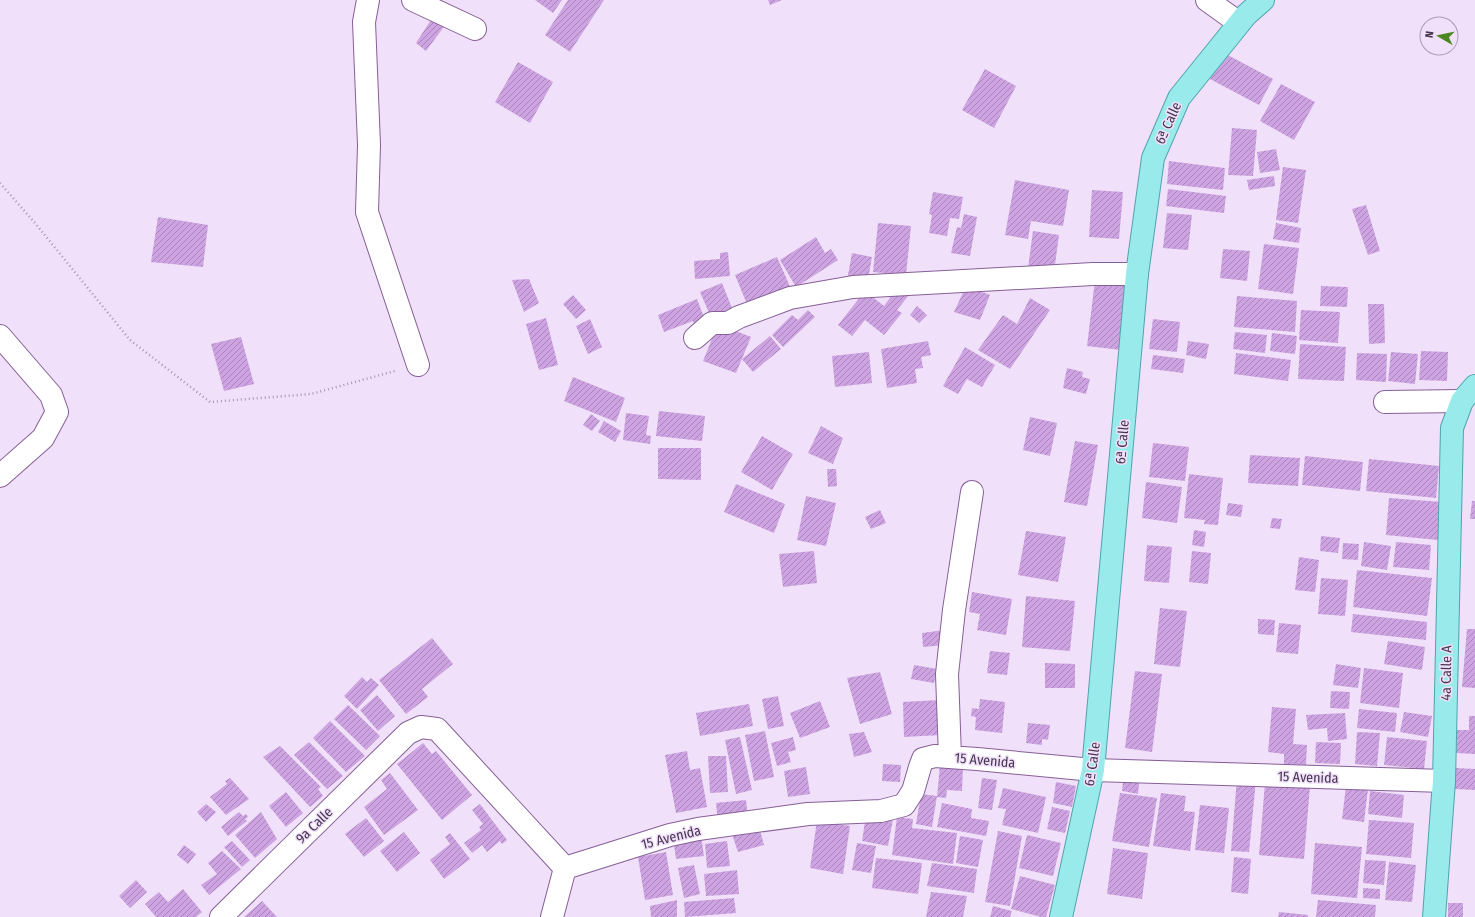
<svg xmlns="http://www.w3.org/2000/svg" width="1475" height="917" viewBox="0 0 1475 917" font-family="'Fira Sans Condensed',sans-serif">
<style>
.building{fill:url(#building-hatch)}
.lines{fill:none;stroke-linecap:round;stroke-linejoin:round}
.minor-casing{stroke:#865f97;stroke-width:24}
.major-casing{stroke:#50a3ac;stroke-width:24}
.path{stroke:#a796af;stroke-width:2.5;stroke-dasharray:1 3;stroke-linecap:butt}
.minor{stroke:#fff;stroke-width:22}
.major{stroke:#99ebeb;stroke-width:22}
.labels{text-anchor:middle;stroke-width:3;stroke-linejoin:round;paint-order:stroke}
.street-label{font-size:14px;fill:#46354e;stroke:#f1e0fa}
</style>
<defs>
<pattern id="building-hatch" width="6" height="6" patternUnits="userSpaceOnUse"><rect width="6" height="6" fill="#cda4e1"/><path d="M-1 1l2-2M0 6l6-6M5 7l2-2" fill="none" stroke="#a886b9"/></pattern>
</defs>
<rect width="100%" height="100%" fill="#f1e0fa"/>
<path class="building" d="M535 0H562L553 13Z
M568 0H604L570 52 545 35Z
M768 0H782L770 5Z
M434 15 446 24 426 51 416 43Z
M1224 53 1273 79 1259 105 1210 79Z
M518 62 553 82 530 123 495 102Z
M985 69 1016 86 994 128 962 110Z
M1281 84 1315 102 1294 140 1260 121Z
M1232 128 1257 130 1253 176 1228 175Z
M1276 149 1280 170 1260 173 1257 152Z
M1169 161 1225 168 1223 190 1167 184Z
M1283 167 1306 170 1298 223 1276 220Z
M1274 176 1275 186 1249 190 1247 180Z
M1015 180 1069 190 1063 226 1031 221 1028 239 1005 235Z
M1168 189 1226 196 1224 213 1166 206Z
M1092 190 1123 192 1119 239 1089 237Z
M933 192 963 197 959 219 950 218 947 236 929 233 932 215 929 214Z
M1366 205 1380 251 1368 255 1352 209Z
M1167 213 1192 215 1188 250 1163 248Z
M964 214 977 217 970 256 951 253 957 227 961 228Z
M158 217 208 225 203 267 151 262Z
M878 223 911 226 906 275 873 272Z
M1276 223 1301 228 1299 243 1273 239Z
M1033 231 1059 235 1054 272 1028 268Z
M816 237 825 253 831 249 838 260 796 287 780 260Z
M1264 244 1299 248 1293 294 1258 289Z
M1223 249 1250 251 1247 281 1220 278Z
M728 252 730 276 695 279 694 261 720 259V253Z
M852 253 872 257 867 285 847 281Z
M777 257 792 291 749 309 735 275Z
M529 279 539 303 524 312 512 280Z
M1095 280 1128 284 1121 350 1087 346Z
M722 283 734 313 713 322 700 292Z
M966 286 990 295 980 320 954 312Z
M1321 286 1348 287 1347 307 1320 306Z
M898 287 909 295 897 310 902 313 884 335 865 320 852 336 838 325 865 291 884 306Z
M573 295 586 310 576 319 563 304Z
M1237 296 1297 301 1295 332 1234 327Z
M1030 298 1050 310 1010 369 978 350 1003 315 1017 324Z
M697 299 707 325 696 329 693 321 664 332 658 315Z
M1368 304H1384L1385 343 1369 344Z
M917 306 927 315 919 323 910 315Z
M808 310 815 317 783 347 772 335 792 315 798 320Z
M1301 310 1340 312 1338 343 1299 340Z
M546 318 558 365 539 370 526 324Z
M590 319 602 347 588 354 576 326Z
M1153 319 1180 322 1177 352 1149 349Z
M718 324 751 337 736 373 703 361Z
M1235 332 1267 335 1265 353 1233 349Z
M1272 333 1297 336 1295 354 1270 351Z
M770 336 781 349 753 372 742 359Z
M241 337 254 384 224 391 211 344Z
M928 341 931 355 921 357 923 368 915 369 917 383 887 388 881 349Z
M1188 341 1209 344 1206 359 1186 355Z
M1300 344 1346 347 1344 381 1298 379Z
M965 347 995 365 982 387 967 379 958 394 943 386Z
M1421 351 1448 352 1447 381 1419 380Z
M869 352 872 383 835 387 832 356Z
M1391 352 1418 354 1415 384 1388 381Z
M1236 353 1291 360 1288 381 1234 374Z
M1357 353 1387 354 1386 382 1356 380Z
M1153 355 1185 359 1183 373 1151 369Z
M1067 368 1083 372 1082 377 1090 379 1086 394 1063 388Z
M573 377 625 398 616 422 564 401Z
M659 411 705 416 702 441 656 436Z
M626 413 649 416 646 435 651 436 650 444 623 440Z
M591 414 600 421 592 431 583 425Z
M1030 417 1057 423 1050 456 1023 450Z
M604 421 621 431 615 442 598 432Z
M821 426 843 438 833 464 808 453Z
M762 436 793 454 772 490 741 472Z
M1075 441 1098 445 1087 506 1064 502Z
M1153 443 1189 447 1185 481 1149 477Z
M658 448H701V480L658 479Z
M1250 455 1300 458 1298 486 1248 483Z
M1305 456 1363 462 1360 491 1302 485Z
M1369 459 1439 466 1436 498 1366 491Z
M827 469H836L837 486 828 487Z
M1189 474 1223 478 1218 525 1204 524 1205 520 1184 518Z
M1146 482 1182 487 1177 523 1142 518Z
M736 484 785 504 774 533 724 512Z
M806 496 836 503 826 546 797 540Z
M1389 498 1442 502 1438 540 1386 535Z
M1472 501H1475V519H1470Z
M1228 503 1243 505 1241 517 1226 515Z
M880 510 886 523 871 529 865 517Z
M1272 518 1282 519 1280 529 1270 528Z
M1194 530 1206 532 1204 547 1192 545Z
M1026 531 1066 537 1058 582 1018 575Z
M1321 536 1340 538 1338 553 1320 551Z
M1364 542 1391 546 1387 570 1361 566Z
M1396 542 1431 545 1429 570 1393 567Z
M1343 543 1359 544 1358 560 1342 559Z
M1147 545 1172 547 1169 583 1144 581Z
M814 551 817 583 783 587 779 554Z
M1192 551 1211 553 1208 584 1189 582Z
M1299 557 1319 560 1315 592 1295 590Z
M1357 570 1432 578 1427 616 1353 607Z
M1321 578 1348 580 1345 616 1318 614Z
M972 592 1012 599 1006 635 977 630 980 614 969 612Z
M1026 596 1075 601 1070 651 1022 647Z
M1160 608 1187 611 1180 667 1154 664Z
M1353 614 1427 622 1426 640 1351 632Z
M1258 619 1275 620 1274 635 1258 634Z
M1279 623 1301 625 1298 654 1276 652Z
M1467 629H1475V688L1462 687Z
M945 630 946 645 923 647 922 633Z
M432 638 453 664 422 689 428 697 406 714 379 680Z
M1388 641 1425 647 1422 670 1384 664Z
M990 651 1010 653 1007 675 987 673Z
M1045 663 1075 664V688H1045Z
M1336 664 1361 668 1358 688 1333 685Z
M914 665 937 669 934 683 911 679Z
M1364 668 1403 673 1399 708 1360 703Z
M1135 671 1162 674 1152 752 1125 748Z
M880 672 892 714 860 724 847 678Z
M362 677 367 682 371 678 379 685 357 709 344 696Z
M1331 691 1350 692 1349 709 1330 708Z
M377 695 395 716 378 731 360 710Z
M778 696 784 726 768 729 762 699Z
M980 699 1005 702 1002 733 975 730 976 717 971 716 972 708 979 709Z
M939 700 941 735 904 737 903 702Z
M820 701 830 727 800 738 790 713Z
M749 704 753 726 700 736 696 713Z
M348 705 380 736 366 750 334 719Z
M1272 707 1296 709 1293 744 1307 745 1306 765 1284 764V754L1268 752Z
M1359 709 1397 713 1395 732 1357 728Z
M1404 712 1432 716 1428 737 1400 732Z
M1345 713 1347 739 1328 741 1327 728 1308 730 1306 715Z
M1469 716H1475V754L1456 753 1457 730H1469Z
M330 721 365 756 346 772 313 738Z
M1028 723 1050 725 1048 740 1042 739V745L1026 743Z
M765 731 774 777 754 781 745 735Z
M864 732 872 752 854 757 849 734Z
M1357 732 1380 733 1377 766 1355 764Z
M740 737 752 790 736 794 725 740Z
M793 737 796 750 788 752 791 762 777 766 771 743Z
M1387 737 1427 741 1424 769 1384 765Z
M309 742 343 776 327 789 294 755Z
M1316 742 1341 743 1340 764 1315 763Z
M423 743 432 754 436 751 472 795 442 820 397 764Z
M280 746 321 787 318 789 323 796 310 807 263 757Z
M687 751 690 770 700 768 707 807 676 813 665 755Z
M708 756H726L728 792 710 793Z
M883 764 901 765 900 782 882 781Z
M940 765 963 766 962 791 947 790 946 798 937 797Z
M806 767 810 794 788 797 784 771Z
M1456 768 1475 769V790L1455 789Z
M390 773 418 810 384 835 364 807 387 789 381 780Z
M1124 773 1140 775 1138 794 1122 791Z
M230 778 249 799 226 815 210 797 227 784 225 781Z
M982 778 997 780 992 810 978 808Z
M1237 778 1256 780 1249 852 1231 851Z
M1056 782 1076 786 1072 807 1053 803Z
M1265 783 1310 786 1304 859 1259 855Z
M1346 786 1368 789 1364 822 1342 819Z
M1003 788 1046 797 1038 833 1002 825 1006 809 998 808Z
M1370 791 1404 795 1402 818 1368 814Z
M286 792 303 813 286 827 269 806Z
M1120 793 1157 798 1149 847 1112 841Z
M1161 793 1186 796 1184 811 1195 812 1190 851 1153 846Z
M921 794 937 796 932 827 916 824Z
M746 800 748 819 718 822 716 803Z
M942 803 972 809 971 818 989 821 986 836 937 827Z
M206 804 216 812 206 822 197 812Z
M480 804 507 840 502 844 500 841 487 852 482 845 472 853 464 843 481 830 479 827 483 824 472 810Z
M1200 805 1229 808 1224 853 1195 850Z
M1052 807 1070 811 1065 833 1047 829Z
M239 812 243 816 246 814 248 817 245 819 247 821 228 836 221 827Z
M261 812 277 839 255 858 235 835Z
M866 815 893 819 888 846 862 841Z
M897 817 913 819 912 828 957 833 953 864 892 855Z
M366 818 384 841 364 857 345 834Z
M1369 820 1414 823 1411 858 1366 854Z
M817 821 850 826 843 874 810 868Z
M758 823 764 845 738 852 731 831Z
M998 831 1022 836 1010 906 985 902Z
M404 832 420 853 397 872 380 851Z
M450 833 470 859 444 879 430 860 450 844 445 837Z
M701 835 704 856 676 859 673 838Z
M1027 835 1061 843 1053 876 1019 868Z
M960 836 983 840 978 867 956 863Z
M232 841 250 860 242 867 224 847Z
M727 841 730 866 707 868 705 844Z
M857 843 876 846 871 873 852 870Z
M1315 843 1362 847 1357 898 1311 894Z
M184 845 196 854 188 864 177 855Z
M1113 848 1148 853 1142 899 1107 894Z
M222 851 241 869 209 895 201 885 217 874 208 863Z
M666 852 673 895 645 900 638 857Z
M1234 857 1251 859 1248 894 1231 892Z
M876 858 922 863 918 894 872 888Z
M1365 860 1386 861 1384 885 1363 883Z
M1389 862 1416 865 1412 902 1385 900Z
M932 863 977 869 974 893 927 886Z
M694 865 700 894 684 898 678 868Z
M737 870 739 894 706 896 704 874Z
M1020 876 1055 885 1046 917H1041L1011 909Z
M136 880 147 892 130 908 119 896Z
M1363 888 1380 889V899L1363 898Z
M183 889 202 912 196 917H156L145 904 159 892 168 902Z
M931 892 967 896 963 917H926Z
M734 898 736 913 685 917 684 902Z
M677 900V917H651L650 906Z
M1318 900 1376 905 1375 917H1316Z
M262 901 277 917H244Z
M1448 903H1463V917H1448Z
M993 906 1012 911 1010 917H990Z
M1279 912 1308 915V917H1278Z"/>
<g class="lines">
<defs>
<path id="minor" d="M368 0 364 22 369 145 367 212 418 365
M413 0 475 29
M1207 0 1239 23
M0 336 51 395 57 412 43 438 0 476
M695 338 712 323H728L739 317 790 298 853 287 1093 274H1137
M1385 402 1462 401
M950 757 947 674 954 610 972 492
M565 868 670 835 698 829 808 814 881 811 904 805 913 791 920 767 923 759 935 756 977 759 1093 770 1444 781
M221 917 408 733 421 727 437 729 565 868
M552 917 565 868"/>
<path id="major" d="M1061 917 1093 770 1137 274 1153 158 1179 98 1246 15 1263 0
M1434 917 1444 781 1452 428 1462 401 1475 386"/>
</defs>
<use href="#minor" class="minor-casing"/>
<use href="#major" class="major-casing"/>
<path class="path" d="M0 183 35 223 130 340 210 402 311 394 395 371"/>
<use href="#minor" class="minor"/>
<use href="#major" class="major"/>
</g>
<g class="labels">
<g class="street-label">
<text transform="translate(1168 123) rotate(-66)" y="5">6ª Calle</text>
<text transform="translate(1122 442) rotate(-85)" y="5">6ª Calle</text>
<text transform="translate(1446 673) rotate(-89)" y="5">4a Calle A</text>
<text transform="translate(985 760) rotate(5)" y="5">15 Avenida</text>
<text transform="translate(1092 764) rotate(-82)" y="5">6ª Calle</text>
<text transform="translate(1308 777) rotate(2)" y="5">15 Avenida</text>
<text transform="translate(314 825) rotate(-44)" y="5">9a Calle</text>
<text transform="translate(671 837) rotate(-14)" y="5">15 Avenida</text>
</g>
</g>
<g transform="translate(1439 36) rotate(279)"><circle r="19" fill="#f1e0fa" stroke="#ad9cb5"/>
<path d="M0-3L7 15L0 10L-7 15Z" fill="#4c8621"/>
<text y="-6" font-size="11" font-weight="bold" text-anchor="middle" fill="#46354e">N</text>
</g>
</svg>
